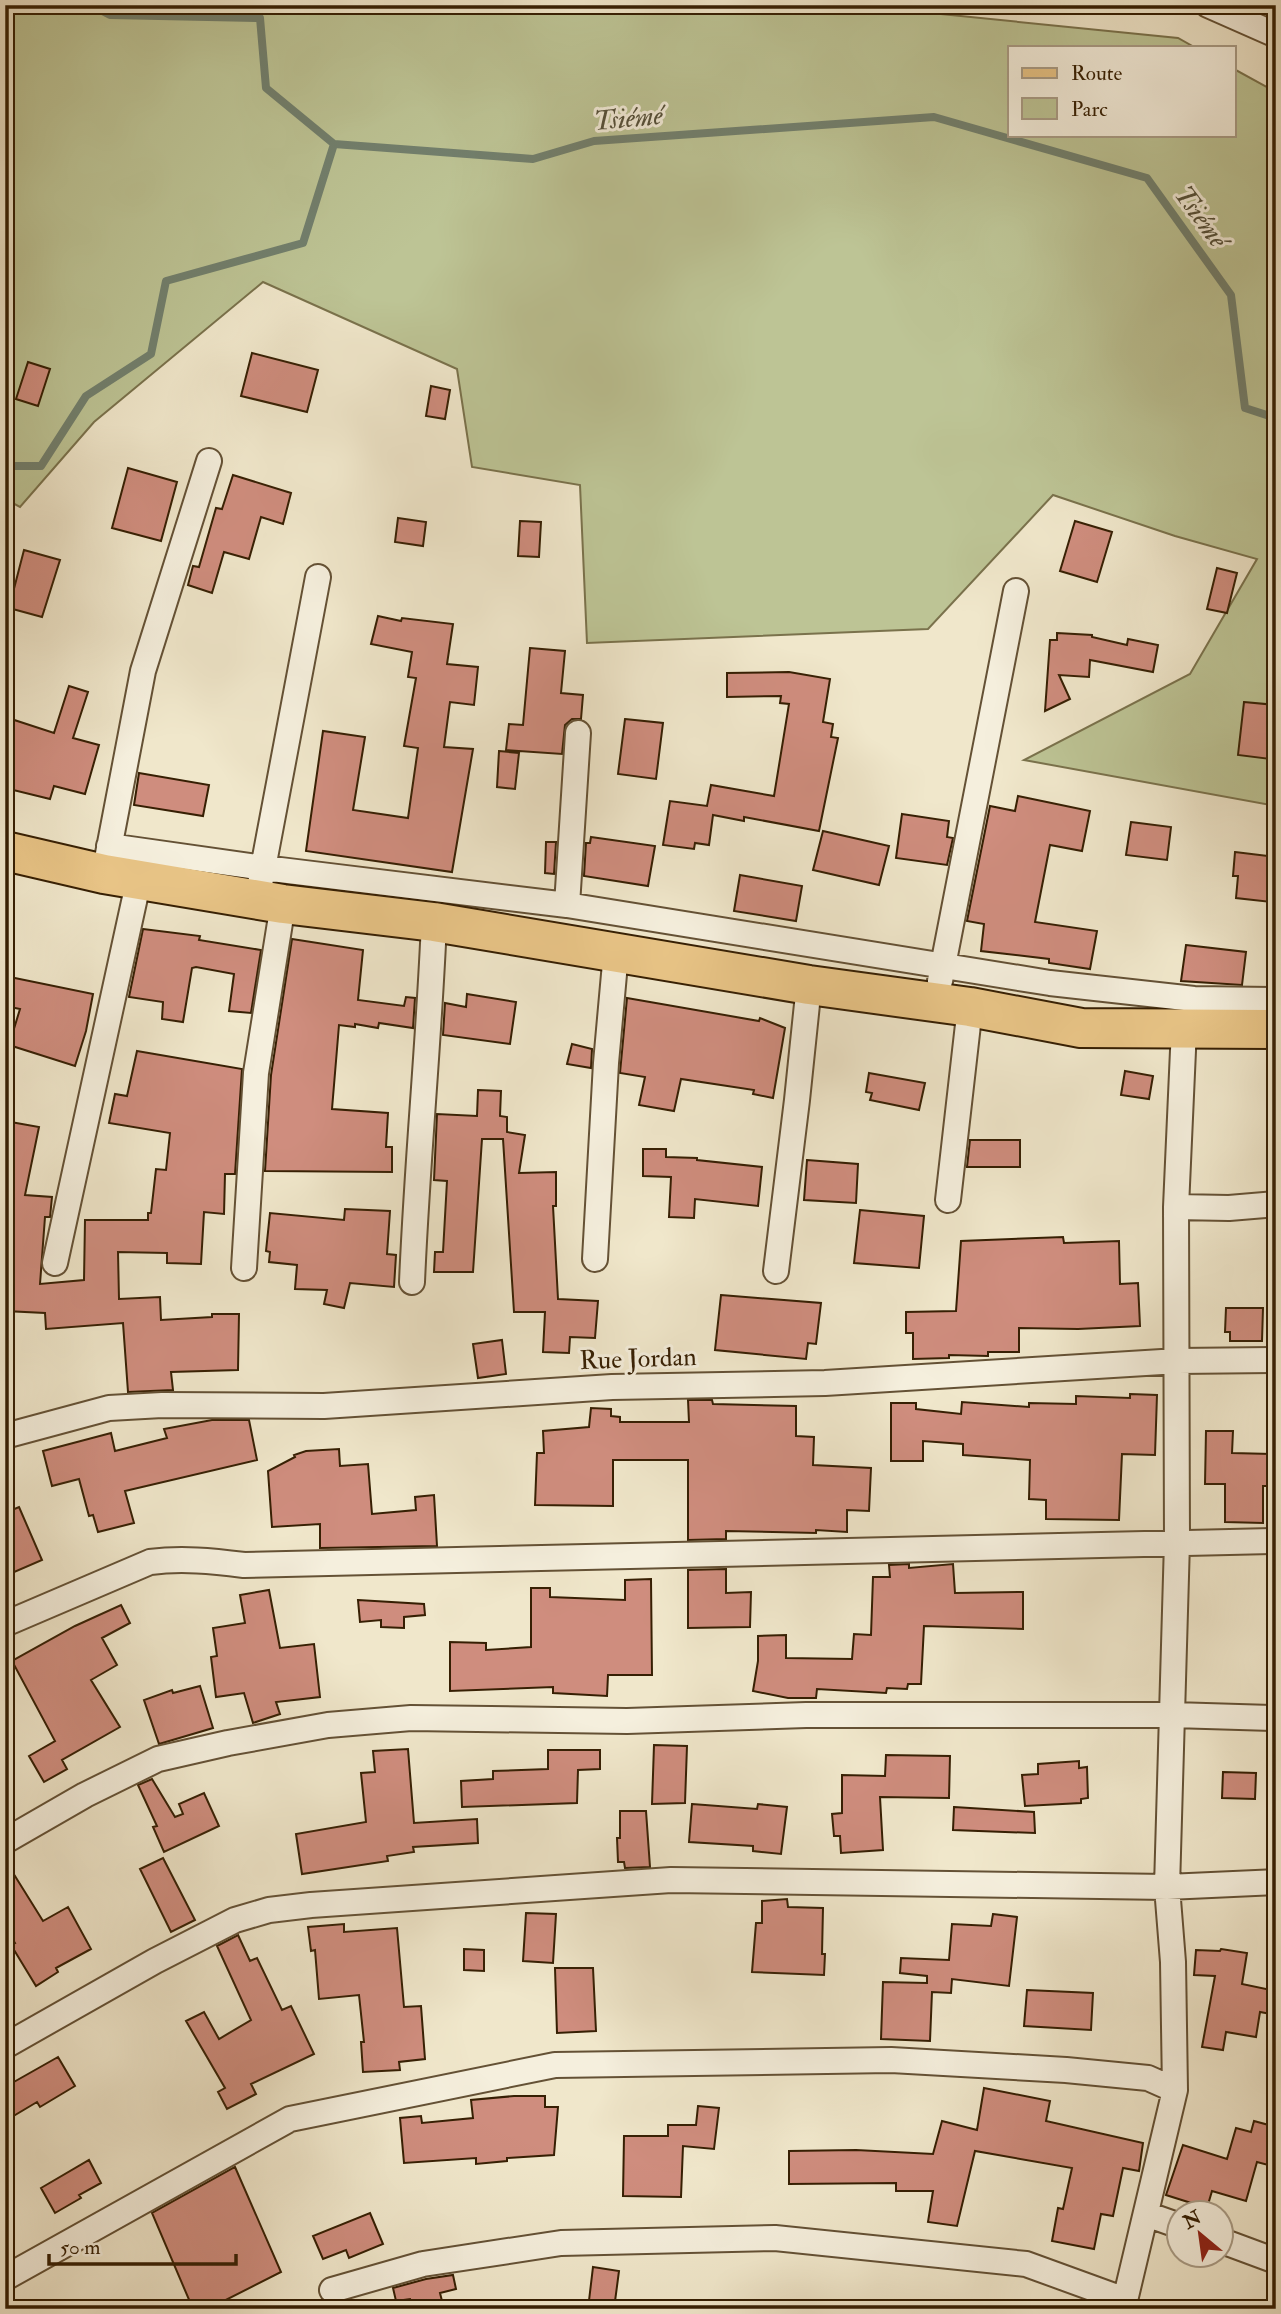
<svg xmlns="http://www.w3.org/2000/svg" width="1281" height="2314" viewBox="0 0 1281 2314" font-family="'IM FELL Double Pica',serif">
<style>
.green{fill:#bdc495;stroke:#7a724c;stroke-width:2}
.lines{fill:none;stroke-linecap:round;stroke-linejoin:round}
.stream{stroke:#72806e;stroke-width:8}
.building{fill:#cf8d7e;stroke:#361f03;stroke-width:2}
.minor-casing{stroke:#645135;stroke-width:28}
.primary-casing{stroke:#361f03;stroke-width:42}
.minor{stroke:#f5efdd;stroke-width:24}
.primary{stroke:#e8c486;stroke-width:38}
.labels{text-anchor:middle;stroke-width:6;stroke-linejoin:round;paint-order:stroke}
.street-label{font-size:26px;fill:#361f03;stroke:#f5efdd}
.water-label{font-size:28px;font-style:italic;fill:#544f39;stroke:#f5efdd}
</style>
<rect width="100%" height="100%" fill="#f0e7cb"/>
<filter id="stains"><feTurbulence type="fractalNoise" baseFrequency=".00286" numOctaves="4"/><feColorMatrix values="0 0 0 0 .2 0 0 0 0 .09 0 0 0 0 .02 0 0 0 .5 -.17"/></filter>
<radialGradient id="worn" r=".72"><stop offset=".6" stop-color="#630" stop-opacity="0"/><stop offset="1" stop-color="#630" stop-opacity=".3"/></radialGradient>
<path class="green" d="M5 5 871 7 1178 38 1194 47H1010V135H1234V69L1276 92V806L1024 760 1190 674 1257 559 1175 536 1053 495 928 629 587 643 580 485 472 467 457 369 263 282 94 422 20 507 5 499Z"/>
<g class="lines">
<path class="stream" d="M91 5 110 15 260 18 266 88 334 144
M5 466H41L86 396 151 354 166 281 303 243 334 144 533 159 594 141 934 117 1147 178 1231 295 1245 408 1276 418"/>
</g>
<path class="building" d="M252 353 318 370 307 412 241 396Z
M28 362 50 369 38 406 16 399Z
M431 386 450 390 445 419 426 416Z
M128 468 177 482 161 541 112 528Z
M233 475 291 493 283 524 261 517 249 559 224 552 212 593 188 585 193 566 199 567 216 508 222 509Z
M398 518 426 522 423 546 395 542Z
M520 521 541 522 539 557 518 556Z
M1075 521 1112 532 1097 582 1060 571Z
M24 550 60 560 42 617 9 608Z
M1217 568 1237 573 1227 613 1207 609Z
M378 616 401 621 402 618 453 624 447 664 478 667 474 705 450 702 444 747 473 749 452 872 306 851 323 731 365 737 353 810 408 818 418 748 404 746 416 678 408 677 412 652 371 644Z
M1057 633 1092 635V637L1127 645 1128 639 1158 645 1153 672 1090 660 1089 677 1059 675 1070 699 1045 711 1050 640H1057Z
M530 648 565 651 561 693 583 695 581 719H572L565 725 562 754 506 750 509 724 523 725Z
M789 672 830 679 823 722 833 724 831 737 838 738 819 831 744 817V821L713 815 709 845 695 843 694 849 663 845 670 801 707 806 711 785 774 796 789 704 780 703 781 696 727 697V673Z
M69 686 88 692 73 738 99 745 85 794 54 786 50 799 5 788V717L54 733Z
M1244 702 1276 705 1270 759 1238 755Z
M625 719 663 723 656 779 618 774Z
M499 751 519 753 515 789 497 787Z
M139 773 209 785 203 816 134 805Z
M1018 796 1090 811 1082 851 1050 845 1035 922 1097 931 1090 969 1049 963V959L981 951 984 924 967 921 990 806 1015 811Z
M902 814 949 821 947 837 953 838 947 865 896 858Z
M1131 822 1171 827 1167 860 1126 855Z
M823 831 889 846 879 885 813 870Z
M591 837 655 846 648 886 584 876 586 843H590Z
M546 842H556L554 874 545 873Z
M1235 852 1276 857 1271 902 1236 898 1238 876H1233Z
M740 875 802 886 796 921 734 911Z
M143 929 200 936 199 940 261 950 251 1013 229 1011 234 974 196 967 192 968 183 1022 162 1019 163 1002 129 997Z
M292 939 363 950 358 1000 404 1006 406 997 415 998 413 1028 379 1023 378 1028 355 1024V1027L339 1025 332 1109 388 1113 386 1147H392V1172L265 1171 271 1075Z
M1186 945 1246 952 1242 985 1181 981Z
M5 976 93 994 86 1031 75 1066 9 1045 20 1009 5 1006Z
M467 994 516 1002 510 1044 443 1035 445 1003 466 1007Z
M627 998 759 1021 760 1018 785 1028 773 1098 753 1094 754 1090 681 1079 674 1111 639 1105 645 1077 620 1073Z
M572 1044 592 1049 591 1068 567 1064Z
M137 1051 242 1069 235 1174H225L224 1214 204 1212 201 1264 167 1263V1253L118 1252 119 1299 160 1297 161 1320 212 1317V1314H239L238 1370 171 1372 173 1390 128 1392 123 1323 46 1329 45 1313 5 1311V1121L39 1127 25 1195 52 1197 50 1217H45L40 1284 84 1280 85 1220H148V1213H151L156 1169 166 1170 170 1133 109 1123 115 1094 127 1096Z
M1125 1071 1153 1076 1149 1099 1121 1095Z
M869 1073 925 1083 919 1110 870 1100 872 1093 866 1092Z
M478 1090 501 1091 500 1116 507 1117V1132L525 1135 519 1173 556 1172V1206H553L558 1299 598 1301 595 1338 570 1337 569 1353 543 1352 545 1312H514L503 1139H482L473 1272H434L435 1252H443L447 1181 434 1180 437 1114 477 1116Z
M970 1140H1020V1167H967Z
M643 1149H666V1157L697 1158V1160L762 1167 758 1206 695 1199 694 1218 669 1217 671 1177 643 1176Z
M807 1160 858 1164 856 1203 804 1200Z
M345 1209 390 1211 387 1254 396 1255 394 1287 350 1283 344 1308 324 1304 327 1290 295 1289 297 1265 269 1262 270 1252 266 1251 270 1213 344 1220Z
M860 1210 924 1216 919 1268 854 1263Z
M1063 1237 1064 1243 1119 1241 1120 1284 1138 1283 1140 1326 1078 1329 1019 1328V1352H988V1356L949 1355V1358L913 1359V1333H906V1312L956 1311 961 1241Z
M721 1295 821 1303 816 1344 808 1343 806 1359 715 1350Z
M1226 1308H1263L1262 1341H1230V1332H1225Z
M502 1340 506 1374 478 1378 473 1344Z
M1130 1394 1157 1395 1155 1455 1122 1454 1119 1520 1046 1519V1500L1029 1499 1030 1460 963 1455V1444L923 1441V1461H891V1403H916V1409L961 1414 962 1402 1029 1407V1403L1076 1404V1396L1130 1398Z
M688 1400H712L713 1404 796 1406V1436L814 1437 813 1465 871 1468 869 1511 847 1510V1532L816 1530V1533L726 1531V1539L688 1540V1460H613V1506L535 1505 537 1453H544L543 1431 589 1427 591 1408 611 1409V1416L620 1417V1422H689Z
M212 1420H249L257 1460 125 1491 134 1523 98 1532 93 1515 89 1516 79 1479 52 1486 43 1451 111 1433 115 1451 167 1438 164 1429Z
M1206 1431H1233L1232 1453 1276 1454V1486H1263V1523L1225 1522V1484H1205Z
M339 1449 340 1466 368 1464 372 1514 416 1510 415 1497 434 1495 437 1546 320 1548V1524L272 1527 268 1471 295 1457 294 1455 306 1451Z
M19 1507 42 1560 5 1576V1513Z
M909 1564V1568L953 1564 955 1593 1023 1592V1629L924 1626 921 1684H908L907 1689 887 1688 886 1693 817 1689 816 1698H788L753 1691 758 1661V1636L786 1635V1658L852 1659 854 1634 871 1635 873 1577H890L889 1565Z
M726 1569V1593L751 1592 750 1627 688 1628V1570Z
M651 1579 652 1675H608L607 1696 553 1693V1687L450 1691V1642L486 1643V1650L531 1647V1588H550V1597L625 1600V1580Z
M269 1590 280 1648 314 1644 320 1697 276 1702 280 1714 253 1723 244 1693 216 1697 211 1657 217 1656 213 1628 245 1623 240 1595Z
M358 1600 424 1604 425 1615 404 1617V1628L381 1627V1620L360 1622Z
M121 1605 130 1623 102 1638 117 1665 91 1680 120 1727 62 1760 67 1769 44 1782 29 1756 55 1741 12 1661 75 1626Z
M200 1686 213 1728 159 1744 144 1700 172 1690 173 1693Z
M654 1745 687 1746 685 1803 652 1804Z
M408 1749 414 1823 477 1819 478 1843 413 1847 414 1852 387 1856 388 1861 302 1874 296 1834 366 1822 361 1773 375 1772 373 1751Z
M548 1750H600V1769L578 1770 577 1803 462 1807 461 1781 493 1779V1771L548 1769Z
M886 1755 950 1756 949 1798 880 1797 883 1850 841 1853 840 1836H834L832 1814 842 1813V1775L885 1776Z
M1079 1761V1768L1087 1767 1088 1798 1081 1799V1803L1025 1806 1022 1775 1038 1774V1764Z
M1223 1772 1256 1773 1255 1799 1222 1798Z
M152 1779 175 1817 183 1814 179 1804 204 1793 219 1826 164 1852 153 1827 157 1826 138 1785Z
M692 1804 757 1809 758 1804 787 1807 781 1854 753 1851V1846L689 1842Z
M954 1807 1034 1812 1035 1833 953 1830Z
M620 1811H646L650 1867 625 1868 624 1862H618L617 1838H620Z
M163 1858 195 1920 171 1932 140 1869Z
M5 1860 43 1921 68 1907 91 1949 56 1968 58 1972 36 1986 11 1945 15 1943 5 1927Z
M787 1899 788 1907 823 1908 822 1954H825L824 1975 752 1972 756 1923H762V1901Z
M526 1913 556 1914 553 1963 523 1961Z
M993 1914 1017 1917 1009 1986 952 1979 951 1993 932 1992 930 2041 881 2039 883 1982 927 1983V1976L900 1973 901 1958 949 1960 952 1924 991 1926Z
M344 1924V1932L397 1928 404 2007 421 2006 425 2059 399 2062 400 2070 363 2072 361 2042H364L359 1995 319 1999 315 1950 311 1951 308 1927Z
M238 1935 250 1961 257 1958 282 2010 291 2006 314 2054 251 2084 256 2094 227 2109 218 2092 225 2088 186 2021 204 2012 219 2039 251 2020 217 1946Z
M464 1949 484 1950V1971L464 1970Z
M1221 1949 1247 1953 1242 1984 1276 1991V2015L1260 2012 1256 2037 1226 2032 1223 2050 1202 2047 1215 1976 1194 1975 1196 1950 1220 1951Z
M555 1968H593L596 2031 557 2033Z
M1027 1990 1093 1993 1091 2030 1024 2026Z
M58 2057 75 2086 40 2107 37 2102 5 2121V2087Z
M984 2088 1050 2101 1046 2121 1143 2143 1139 2171 1123 2168 1113 2216 1101 2214 1094 2249 1052 2241 1058 2208 1063 2209 1072 2168 975 2151 957 2226 928 2222 933 2191H896V2183L789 2184V2151L856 2150 933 2154 942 2121 977 2130Z
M514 2096H545V2107H558L554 2155 507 2158V2161L476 2164V2158L404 2163 400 2118 421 2116 422 2123 473 2118 471 2100Z
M698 2106 719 2108 714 2149 683 2146 681 2197 623 2196 624 2136H668V2125H696Z
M1254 2121 1276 2127V2152L1272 2166 1257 2162 1246 2201 1212 2191 1207 2208 1166 2195 1183 2145 1227 2159 1236 2128 1251 2132Z
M89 2160 101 2183 79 2195 81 2198 55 2213 41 2188Z
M235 2167 281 2272 208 2309H193L152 2213Z
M370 2213 383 2244 349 2258 346 2250 323 2259 313 2236Z
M593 2267 619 2271 614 2309H588Z
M453 2275 456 2289 440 2293 444 2309H412L410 2299 396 2301 393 2288 426 2279Z"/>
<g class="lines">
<defs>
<path id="minor" d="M1208 5 1276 35
M109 846 264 868 567 905 1050 983 1194 999 1276 1000
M107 859 143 671 209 461
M260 884 318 577
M567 905 578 733
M940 981 1016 591
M948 1200 970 1007
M1176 1207 1229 1208 1276 1204
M595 1259 606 1063 616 952
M55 1263 139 879
M244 1268 256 1073 283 904
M776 1271 797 1100 809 985
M412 1282C417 1162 429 1042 434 922
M5 1436 109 1408 162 1405 324 1406 612 1387 825 1383 1178 1361 1276 1360
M5 1624 150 1562C182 1558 212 1561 244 1565L1276 1541
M5 1841 85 1795 158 1759 228 1743 328 1725 411 1718 627 1721 806 1715H1173L1276 1718
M5 2046 155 1961 235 1920 269 1910 311 1905 671 1880 1167 1887 1276 1882
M1146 2214 1180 2226
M1222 2241 1276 2261
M5 2278 290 2119 555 2065 891 2060 1066 2070 1148 2078 1175 2090
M332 2290 423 2264 561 2243 775 2238 1026 2264 1125 2300
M1123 2309 1175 2090 1173 1962 1167 1887 1177 1542 1176 1207 1184 1028"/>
<path id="primary" d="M5 851 104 874 283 904 434 922 809 985 970 1007 1081 1028 1276 1029"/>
</defs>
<use href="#minor" class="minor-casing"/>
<use href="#primary" class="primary-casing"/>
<use href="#minor" class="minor"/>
<use href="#primary" class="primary"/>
</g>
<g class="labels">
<g class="street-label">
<text transform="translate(638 1358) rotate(-2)" y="9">Rue Jordan</text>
</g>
<g class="water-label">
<text transform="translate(628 117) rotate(-5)" y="10">Tsiémé</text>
<text transform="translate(1202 216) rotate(54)" y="10">Tsiémé</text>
</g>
</g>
<rect width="1281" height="2314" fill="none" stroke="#f0e7cb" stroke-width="28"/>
<rect x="7" y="7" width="1267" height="2300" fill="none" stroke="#361f03" stroke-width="3.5"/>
<rect x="14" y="14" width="1253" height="2286" fill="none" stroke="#361f03" stroke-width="2"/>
<rect x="1008" y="46" width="228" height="91" fill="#f5efdd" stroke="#a99c86" stroke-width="2"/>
<rect x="1022" y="68" width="35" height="10" fill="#e8c486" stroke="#a99c86" stroke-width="2"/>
<text x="1071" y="80" font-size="21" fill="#361f03">Route</text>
<rect x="1022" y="98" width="35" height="21" fill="#bdc495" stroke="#a99c86" stroke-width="2"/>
<text x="1071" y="116" font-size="21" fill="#361f03">Parc</text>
<g transform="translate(1200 2234) rotate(331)"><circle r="33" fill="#f5efdd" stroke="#a99c86" stroke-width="2"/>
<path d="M0-5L12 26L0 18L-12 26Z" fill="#8f2418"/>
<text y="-10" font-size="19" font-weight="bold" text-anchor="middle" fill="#361f03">N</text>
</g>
<path d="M49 2254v10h187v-10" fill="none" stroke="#361f03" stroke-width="3.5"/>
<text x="60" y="2254" font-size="21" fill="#361f03" stroke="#f5efdd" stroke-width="5" paint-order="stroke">50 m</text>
<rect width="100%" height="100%" filter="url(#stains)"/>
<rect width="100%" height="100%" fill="url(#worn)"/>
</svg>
